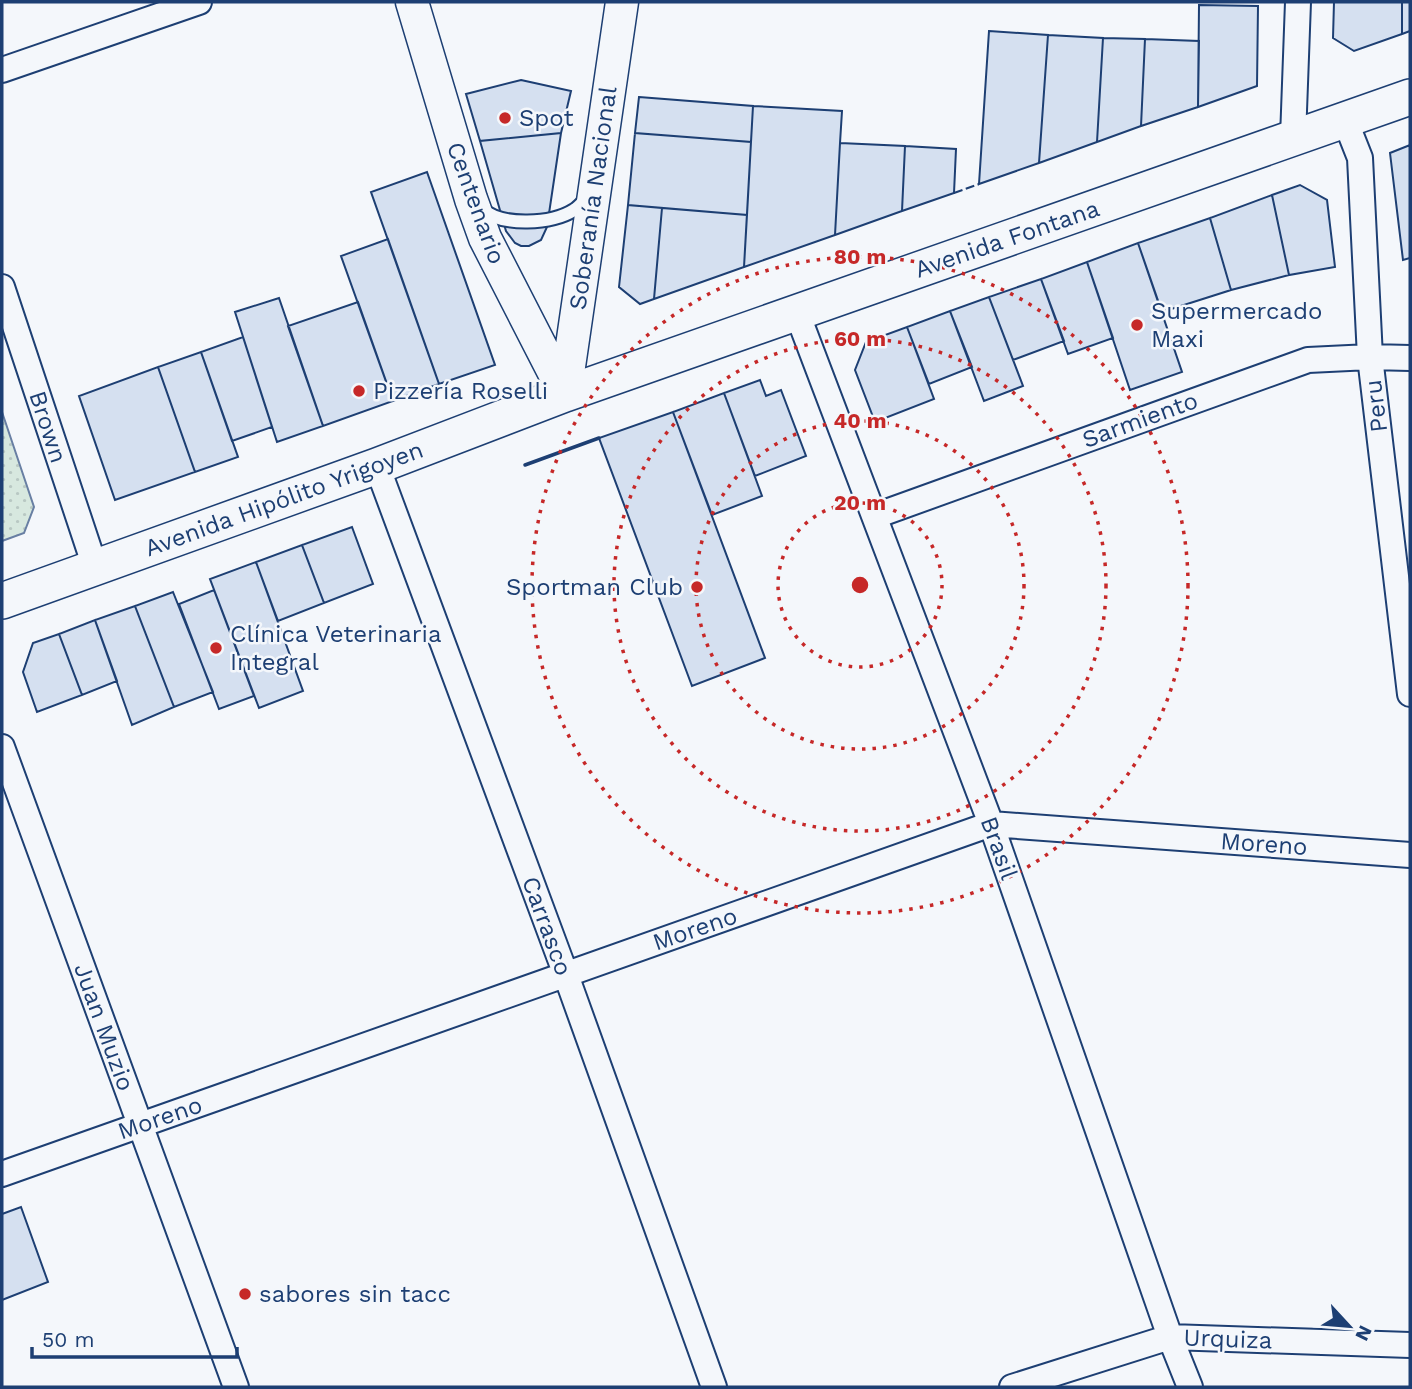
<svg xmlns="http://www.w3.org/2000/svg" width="1412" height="1389" viewBox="0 0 1412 1389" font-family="'Work Sans',sans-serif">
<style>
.grass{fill:url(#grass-dots);stroke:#687fa3;stroke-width:2}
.building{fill:#d5e0f0;stroke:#1d3f73;stroke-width:2}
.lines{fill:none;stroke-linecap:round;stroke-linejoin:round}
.service-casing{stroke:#1d3f73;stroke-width:16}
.minor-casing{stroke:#1d3f73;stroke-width:28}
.tertiary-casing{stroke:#1d3f73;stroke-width:35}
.secondary-casing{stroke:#1d3f73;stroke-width:38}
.service{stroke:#f4f7fb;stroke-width:12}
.minor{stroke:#f4f7fb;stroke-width:24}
.tertiary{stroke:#f4f7fb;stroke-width:32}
.secondary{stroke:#f4f7fb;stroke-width:35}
.fence{stroke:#1d3f73;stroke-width:2;stroke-dasharray:9 3.5;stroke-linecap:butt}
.wall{stroke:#1d3f73;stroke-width:3.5}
.ring{fill:none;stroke:#c62828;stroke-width:3.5;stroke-dasharray:3.5 7}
.poi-dot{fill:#c62828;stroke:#f4f7fb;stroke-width:2.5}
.labels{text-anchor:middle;stroke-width:5;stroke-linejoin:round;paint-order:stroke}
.poi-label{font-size:24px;fill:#1d3f73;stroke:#f4f7fb;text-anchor:start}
.street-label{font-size:24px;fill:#1d3f73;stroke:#f4f7fb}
.centre{fill:#c62828;stroke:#f4f7fb;stroke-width:3.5}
.ring-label{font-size:21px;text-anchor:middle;font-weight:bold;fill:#c62828;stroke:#f4f7fb;stroke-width:5;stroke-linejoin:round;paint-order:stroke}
</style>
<defs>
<pattern id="grass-dots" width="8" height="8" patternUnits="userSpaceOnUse" patternTransform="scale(1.75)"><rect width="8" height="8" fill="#d7e8df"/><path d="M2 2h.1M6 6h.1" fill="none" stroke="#b8c8c3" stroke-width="1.8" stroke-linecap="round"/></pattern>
</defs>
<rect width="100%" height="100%" fill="#f4f7fb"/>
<path class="grass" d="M2 412 34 507 24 533 2 541Z"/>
<path class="building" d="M1334 2H1402V34L1354 51 1333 38Z
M1402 2H1410V31L1402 34Z
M1199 5 1258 6 1257 86 1198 107Z
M989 31 1048 35 1039 163 979 184Z
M1048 35 1103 38 1097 142 1039 163Z
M1103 38 1145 39 1141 126 1097 142Z
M1145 39 1199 41 1198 107 1141 126Z
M521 80 571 91 561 133 480 141 466 94Z
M639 97 753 106 751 142 635 133Z
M753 106 842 111 840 143 835 235 744 267Z
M561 133 547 227 541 240 529 246H521L515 243 506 231 480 141Z
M635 133 751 142 747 215 628 205Z
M840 143 905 146 902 211 835 235Z
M1410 145V258L1403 260 1390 153Z
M905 146 956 149 954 193 902 211Z
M427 172 495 365 439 384 371 192Z
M1300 185 1327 200 1335 267 1289 275 1272 195Z
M1272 195 1289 275 1231 290 1210 218Z
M628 205 662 208 654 299 640 304 619 287Z
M662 208 747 215 744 267 654 299Z
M1210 218 1231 290 1162 312 1138 243Z
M388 239 439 384 393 401 341 256Z
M1138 243 1182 372 1130 390 1087 262Z
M1087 262 1113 338 1068 354 1041 279Z
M1041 279 1064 341 1013 360 989 297Z
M989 297 1023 386 984 401 950 311Z
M279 298 323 426 277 442 235 312Z
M358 302 393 401 323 426 288 326Z
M950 311 972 367 929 384 907 327Z
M907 327 934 399 875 422 855 370 866 342Z
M243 337 272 427 232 441 201 352Z
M201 352 238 457 195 472 158 367Z
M158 367 195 472 115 500 79 396Z
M760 380 766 396 781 390 806 456 755 476 724 393Z
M724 393 762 496 712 515 673 412Z
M673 412 765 658 692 686 599 438Z
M352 527 373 584 324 603 302 545Z
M302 545 324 603 278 621 256 562Z
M256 562 303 691 259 708 210 579Z
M214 590 254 696 219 709 179 604Z
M173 592 213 692 174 707 135 606Z
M135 606 174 707 132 725 95 620Z
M95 620 117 681 82 695 59 634Z
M59 634 82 695 37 712 23 672 33 643Z
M21 1207 48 1282 2 1300V1214Z"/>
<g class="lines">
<defs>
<path id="service" d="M482 209C502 227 552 224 574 210 579 207 583 202 587 198"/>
<path id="minor" d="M2 70 199 2
M1345 120 1360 158 1370 357 1410 694
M1293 138 1298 2
M2 287 95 567
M797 313 991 824 1170 1337 1190 1387
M377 466 566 975 714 1387
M875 516 1308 360 1370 357 1410 358
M2 747 236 1387
M2 1174 991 824 1410 855
M1012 1387 1170 1337 1410 1345"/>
<path id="tertiary" d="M412 2 471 199 485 238 565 394
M565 394 622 2"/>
<path id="secondary" d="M2 601 377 466 565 394 1410 97"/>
</defs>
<use href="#service" class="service-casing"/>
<use href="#minor" class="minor-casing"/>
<use href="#tertiary" class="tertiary-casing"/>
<use href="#secondary" class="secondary-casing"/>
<use href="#service" class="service"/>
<use href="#minor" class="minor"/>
<use href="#tertiary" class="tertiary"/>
<use href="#secondary" class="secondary"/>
<path class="fence" d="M954 193 979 184"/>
<path class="wall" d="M525 465 599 438"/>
</g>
<g class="ring">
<circle cx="860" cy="585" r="82"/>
<circle cx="860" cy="585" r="164"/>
<circle cx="860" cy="585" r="246"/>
<circle cx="860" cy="585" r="328"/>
</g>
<g class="poi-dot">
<circle cx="505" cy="118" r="7"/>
<circle cx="1137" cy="325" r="7"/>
<circle cx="359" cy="391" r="7"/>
<circle cx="697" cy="587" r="7"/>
<circle cx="216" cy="648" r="7"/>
<circle cx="245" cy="1294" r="7"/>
</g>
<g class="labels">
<g class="poi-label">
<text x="519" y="126">Spot</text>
<text x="1151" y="319">Supermercado<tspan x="1151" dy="28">Maxi</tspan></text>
<text x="373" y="399">Pizzería Roselli</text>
<text x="683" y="595" text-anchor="end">Sportman Club</text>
<text x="230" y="642">Clínica Veterinaria<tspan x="230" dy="28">Integral</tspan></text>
<text x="259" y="1302">sabores sin tacc</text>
</g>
<g class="street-label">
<text transform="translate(593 198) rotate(-82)" y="8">Soberanía Nacional</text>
<text transform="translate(476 203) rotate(70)" y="8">Centenario</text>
<text transform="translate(1007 239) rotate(-19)" y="8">Avenida Fontana</text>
<text transform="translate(1376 406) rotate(-97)" y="8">Peru</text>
<text transform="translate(1140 420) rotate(-20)" y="8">Sarmiento</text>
<text transform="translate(48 427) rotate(72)" y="8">Brown</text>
<text transform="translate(284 499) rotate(-20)" y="8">Avenida Hipólito Yrigoyen</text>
<text transform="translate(1264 844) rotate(4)" y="8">Moreno</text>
<text transform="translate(999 848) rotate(70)" y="8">Brasil</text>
<text transform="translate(547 926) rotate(70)" y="8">Carrasco</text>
<text transform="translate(695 929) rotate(-19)" y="8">Moreno</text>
<text transform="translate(104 1027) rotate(70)" y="8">Juan Muzio</text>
<text transform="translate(160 1118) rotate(-19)" y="8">Moreno</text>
<text transform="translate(1228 1339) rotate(2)" y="8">Urquiza</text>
</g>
</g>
<circle cx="860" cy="585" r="10" class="centre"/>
<g class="ring-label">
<text x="860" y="264">80 m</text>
<text x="860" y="346">60 m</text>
<text x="860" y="428">40 m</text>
<text x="860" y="510">20 m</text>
</g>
<rect width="1412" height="1389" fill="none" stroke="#1d3f73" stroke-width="7"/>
<g transform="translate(1349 1326) rotate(116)" stroke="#f4f7fb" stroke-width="5" paint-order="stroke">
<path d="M0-5L12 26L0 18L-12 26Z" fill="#1d3f73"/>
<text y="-10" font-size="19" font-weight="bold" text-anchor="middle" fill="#1d3f73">N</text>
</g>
<path d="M32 1347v10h205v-10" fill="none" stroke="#1d3f73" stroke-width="3.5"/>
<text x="42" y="1347" font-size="21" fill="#1d3f73" stroke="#f4f7fb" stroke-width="5" paint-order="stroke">50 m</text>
</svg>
